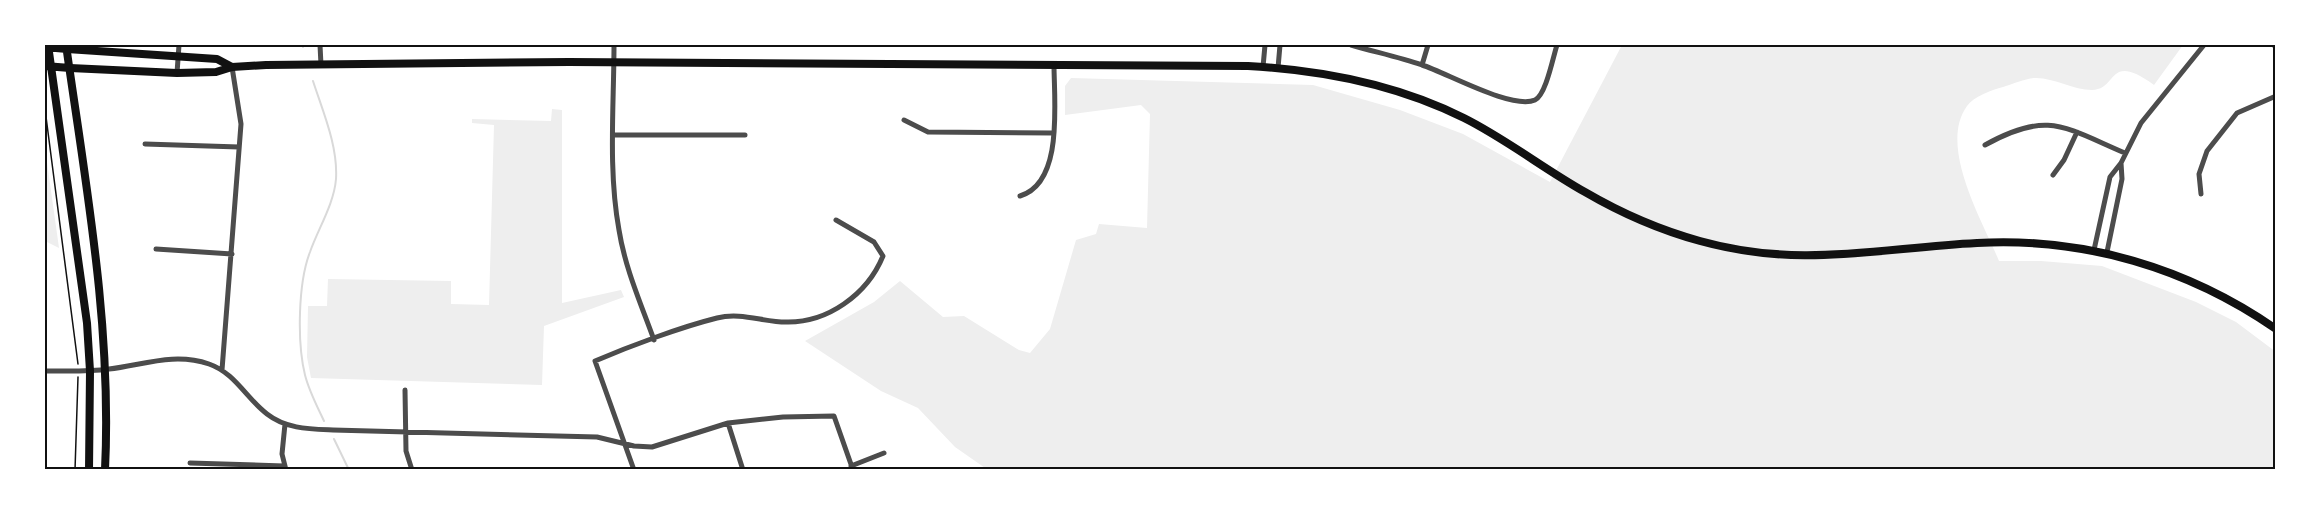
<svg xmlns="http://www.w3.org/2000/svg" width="2321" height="515" viewBox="0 0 2321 515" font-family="'DM Sans',sans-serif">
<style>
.green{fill:#eee}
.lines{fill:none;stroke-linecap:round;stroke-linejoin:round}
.stream{stroke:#d9d9d9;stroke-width:2}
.path{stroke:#111;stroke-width:1.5}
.minor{stroke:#4c4c4c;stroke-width:5}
.secondary{stroke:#111;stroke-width:8}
.primary{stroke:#111;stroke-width:8}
.neatline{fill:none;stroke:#111;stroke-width:2}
</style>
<rect width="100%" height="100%" fill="#fff"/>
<path class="green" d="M1622 45H2183L2154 85C2107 51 2118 90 2092 90 2073 90 2053 77 2034 78 2024 79 2013 84 2003 87 1992 90 1974 96 1967 106 1938 146 1982 220 1999 261H2041L2102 266 2196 302 2236 322 2276 352V470H988L955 447 918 408 881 391 805 341 874 302 900 281 943 317 964 316 1019 350 1030 353 1050 329 1076 240 1096 234 1099 224 1147 228 1150 114 1141 105 1065 115V86L1071 78 1313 85 1400 110 1463 134 1550 182Z
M552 109 562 110V303L621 290 624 297 544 326 542 385 311 378 307 357 308 306H327L328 279 451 281V304L489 305 494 125 472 123V119L551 121Z
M45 148 59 248 45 241Z"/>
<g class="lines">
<path class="stream" d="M302 45 303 47
M313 81C323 112 338 146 336 179 334 204 318 229 310 252 298 283 297 342 305 375 309 391 317 406 324 421
M334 439 349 470"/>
<path class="path" d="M45 109 78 364
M75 470 78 377"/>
<path class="minor" d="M320 45 321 65
M614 45C614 105 608 170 619 230 625 268 641 304 654 340
M1351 45C1375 52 1399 57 1422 65 1447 73 1512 110 1535 100 1546 95 1553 57 1557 45
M2273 45 2276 46
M1422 65 1428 45
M1263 67 1265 45
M1278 68 1280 45
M177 73 179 45
M904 120 928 132 1053 133
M614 135H745
M145 144 239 147
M1985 145C2048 110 2064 127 2125 153
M2053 175 2064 160 2077 132
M2201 194 2199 174 2207 151 2237 113 2276 96
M1020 196C1064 183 1054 102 1054 65
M156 249 232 254
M2094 250 2110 177 2121 163 2141 123 2204 45
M2107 252 2122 179 2121 163
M222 370 241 124 232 67
M45 371C66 371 88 372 109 369 143 365 174 352 209 364 235 373 246 398 267 414 286 429 310 429 333 430L597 437 634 446 652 447 728 423 783 417 834 416 853 470
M405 390 406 451 412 470
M728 423 743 470
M285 424 282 454 286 470
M190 463 284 466
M851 466 884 453
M634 470 595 361C630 346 681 327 717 318 741 312 763 322 786 322 827 323 867 295 883 256L874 242 836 220"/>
<path class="secondary" d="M67 49 217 59 232 67
M70 68 177 73 216 72 232 67 266 65 569 62 1248 66C1323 70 1396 84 1464 118 1506 139 1544 169 1585 192 1621 213 1660 230 1700 241 1801 269 1878 248 1977 243 2084 237 2188 268 2276 329"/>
<path class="primary" d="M48 45 87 323 90 371 89 470
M66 45C86 186 112 327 105 470
M45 47 67 49
M45 66 70 68"/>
</g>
<rect width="2321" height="515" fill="none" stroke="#ffffff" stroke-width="93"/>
<rect x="46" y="46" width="2228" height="422" class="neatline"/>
</svg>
